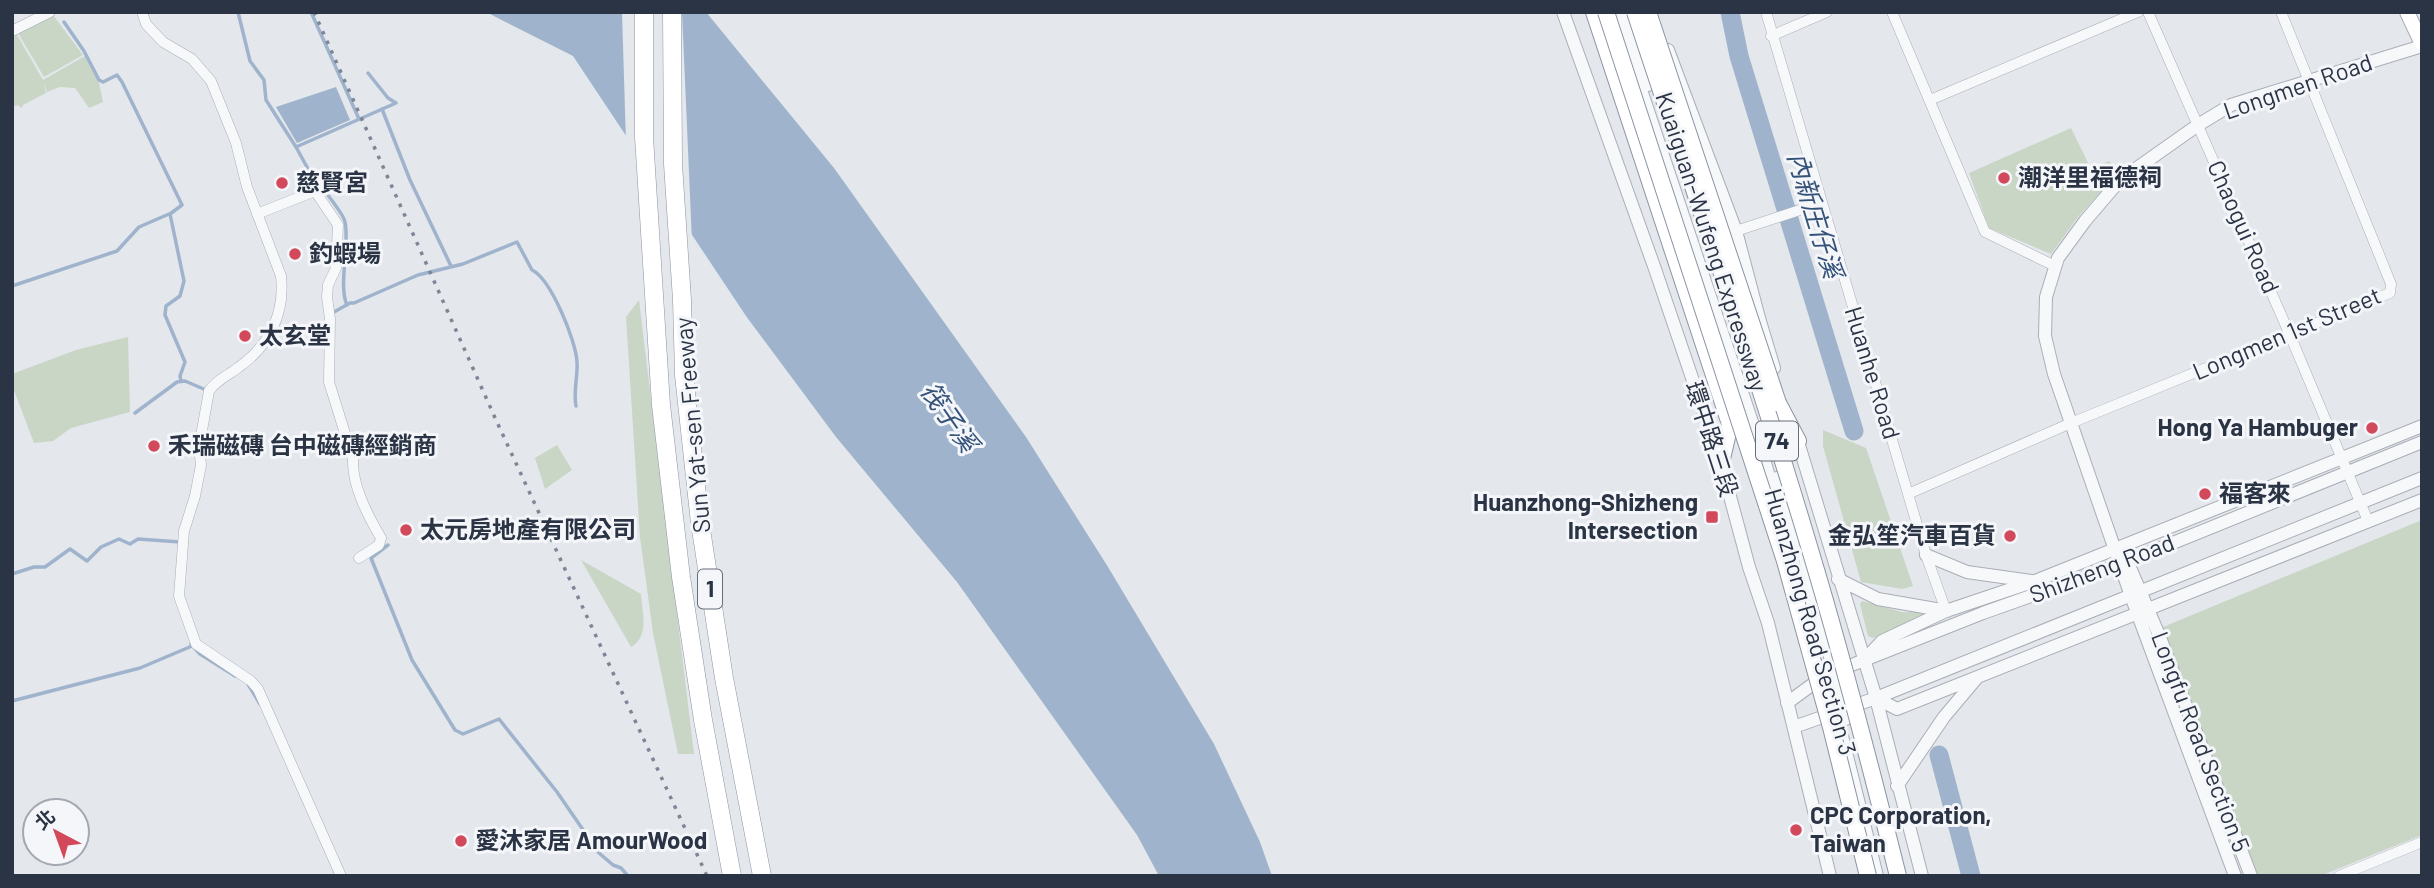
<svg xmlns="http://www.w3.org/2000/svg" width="2434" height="888" viewBox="0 0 2434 888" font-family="Barlow,'Noto Sans TC',sans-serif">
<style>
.green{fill:#c9d6c5}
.water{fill:#9fb4cc}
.pier{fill:#e4e7ec}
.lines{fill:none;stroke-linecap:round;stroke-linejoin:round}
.stream{stroke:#9fb4cc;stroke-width:3.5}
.river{stroke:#9fb4cc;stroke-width:19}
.minor-casing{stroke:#a9aeb7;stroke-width:11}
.tertiary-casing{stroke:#a9aeb7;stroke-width:14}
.secondary-casing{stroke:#a9aeb7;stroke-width:16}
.trunk-casing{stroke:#8b94a3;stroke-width:18}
.motorway-casing{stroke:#8b94a3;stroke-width:19}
.minor{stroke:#f7f8fa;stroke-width:10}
.tertiary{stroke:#f7f8fa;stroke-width:12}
.secondary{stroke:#fff;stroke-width:14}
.trunk{stroke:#fff;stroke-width:16}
.motorway{stroke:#fff;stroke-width:18}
.rail{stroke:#7d8696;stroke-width:3.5;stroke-dasharray:3.5 7;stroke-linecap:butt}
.trunk-bridge-casing{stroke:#8b94a3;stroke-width:18;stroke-linecap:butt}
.trunk-bridge{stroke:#fff;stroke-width:16}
.poi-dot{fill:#d1495b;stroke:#f4f6f9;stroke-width:2.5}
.labels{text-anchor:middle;stroke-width:6;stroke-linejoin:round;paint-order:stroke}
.shield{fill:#f4f6f9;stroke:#676e7b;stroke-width:2}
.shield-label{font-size:23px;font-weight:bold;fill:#2b3445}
.street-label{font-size:24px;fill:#2b3445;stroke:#f4f6f9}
.poi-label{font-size:24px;font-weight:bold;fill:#2b3445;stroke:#f4f6f9;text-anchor:start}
.water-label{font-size:26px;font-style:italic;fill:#34527a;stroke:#f4f6f9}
</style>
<rect width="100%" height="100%" fill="#e4e7ec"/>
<path class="green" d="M53 15 83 55 44 77 18 33Z
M16 33 43 80 85 56 99 83 103 102 89 108 75 88 60 87 47 92 44 83 46 93 23 105 22 108 18 105 12 107V34Z
M2071 128 2091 169 2109 161 2119 172 2078 217 2051 254 1989 228 1969 173Z
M639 300 694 754H678L653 633 640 537 626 317Z
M128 337 130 412 71 428 53 441 34 443 12 385V374L76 350Z
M1823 430 1866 448 1913 586 1902 589 1861 582 1823 446Z
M557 445 572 470 545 489 535 458Z
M2422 520V835L2320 876H2255L2163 627Z
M581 560 641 594C642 613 650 636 631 647Z
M1862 601 1902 612H1928L1920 618 1873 638 1868 636 1860 604Z"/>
<path class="water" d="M486 12H706L834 168 1026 437 1108 567 1214 744 1260 842 1272 876H1159L1137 835 957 582 836 437 746 316 573 56Z
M336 87 350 120 297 143 276 107Z"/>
<path class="pier" d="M622 12H682L692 242 626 143Z"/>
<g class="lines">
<path class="stream" d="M238 12 250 61 264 80 266 100 296 147 396 103 388 98 368 73
M311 12 359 119
M64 22 84 51 99 80 103 82 117 75 122 82 182 205 170 214 184 281 180 296 166 306 165 315 185 362 180 376 181 381
M382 109 410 180 451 266
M296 147 319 189 324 190C329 197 344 215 345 222 350 245 338 286 347 305
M12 286 117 251 139 227 169 214
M334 312 350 303H354L418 275 463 264 517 242 532 270C551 279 576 341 577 362 578 377 573 391 576 406
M135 413 177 382 185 381 206 390
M388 545 371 558 412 660 455 730 463 734 499 719 557 792 599 853 613 865 621 868 628 876
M12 574 34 567H45L70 549 87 561 101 547 119 539 130 544 138 539 180 542
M191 644 200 654 235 676
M248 684 260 704
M12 701 140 668 192 646"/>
<path class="river" d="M1730 12 1739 56 1854 431
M1939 755 1971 876"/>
<defs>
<path id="minor" d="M142 12 146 24 163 42 192 59 211 81 236 143 247 187 281 276C285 313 270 345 239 367 229 375 216 380 209 391L199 447 201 465 195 496 184 531 179 596 196 644 251 681 258 689 341 876
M1766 12 1926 555 1946 611
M1892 12 1985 232 2055 266
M2148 12 2290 335 2368 521
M12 31 50 12
M1771 36 1827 12
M1930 100 2138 12
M257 214 315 191 338 225 336 268 328 285 327 297 330 319 329 382 353 459C352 486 368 516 381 538L379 545 359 558
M1736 231 1821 203
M1908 494 2071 423 2390 293 2391 284 2281 12
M2339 876 2422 842"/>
<path id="tertiary" d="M1563 12 1655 269 1721 463 1749 567 1768 623 1830 876
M1615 12 1762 452 1806 608
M1624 12 1648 85
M1668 50 1736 231 1759 318 1774 368
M1795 432 1876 698 1922 876
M1777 478 1804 555 1846 719
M1926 555 1967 572 2031 581
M2125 556 2159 635 2251 876
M1838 579 1878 599 1947 611
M1866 658 1882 641 1946 611 2035 581 2422 426
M1824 677 1836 712 1877 876
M1876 698 1897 709 2422 500
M1787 703 1824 676 1983 613 2121 564 2422 442
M1794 727 1876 698 2422 478
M1897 786 1944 717 1976 679
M2235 876 2131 596 2054 374 2045 336 2046 297 2058 258 2085 221 2120 180 2198 125 2231 105 2422 46"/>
<path id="secondary" d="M2407 12 2422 44"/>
<path id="trunk" d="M1594 12 1730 424 1721 463
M1778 403 1798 441"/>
<path id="motorway" d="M644 12V137L661 405 681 577 703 720 732 876
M672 12 673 164 682 300 684 375 700 523 724 678 762 876"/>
</defs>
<use href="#minor" class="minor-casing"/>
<use href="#tertiary" class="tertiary-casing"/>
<use href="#secondary" class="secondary-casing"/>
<use href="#trunk" class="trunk-casing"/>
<use href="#motorway" class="motorway-casing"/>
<use href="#minor" class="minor"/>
<use href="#tertiary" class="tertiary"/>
<use href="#secondary" class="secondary"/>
<use href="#trunk" class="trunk"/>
<use href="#motorway" class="motorway"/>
<path class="rail" d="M314 12 496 420 707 876"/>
<defs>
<path id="trunk-bridge" d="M1606 12 1785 561 1831 727 1868 876
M1635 12C1694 192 1757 371 1811 553 1843 659 1871 768 1898 876
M1648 12 1778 403"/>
</defs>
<use href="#trunk-bridge" class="trunk-bridge-casing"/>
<use href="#trunk-bridge" class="trunk-bridge"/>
</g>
<g class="poi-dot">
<circle cx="2004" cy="178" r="7"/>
<circle cx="282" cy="183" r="7"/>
<circle cx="295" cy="254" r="7"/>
<circle cx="245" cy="336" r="7"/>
<circle cx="2372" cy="428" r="7"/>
<circle cx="154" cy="446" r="7"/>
<circle cx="2205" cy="494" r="7"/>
<rect x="1705" y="510" width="14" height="14" rx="3.5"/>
<circle cx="406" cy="530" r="7"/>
<circle cx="2010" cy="536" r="7"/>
<circle cx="1796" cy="830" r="7"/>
<circle cx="461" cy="841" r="7"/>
</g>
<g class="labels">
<g class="shield">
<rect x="1756" y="421.5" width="42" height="39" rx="5"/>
<rect x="698" y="569.5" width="24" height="39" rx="5"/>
</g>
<g class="shield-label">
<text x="1777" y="449">74</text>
<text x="710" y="597">1</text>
</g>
<g class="street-label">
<text transform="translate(2298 87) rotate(-19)" y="8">Longmen Road</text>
<text transform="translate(2243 227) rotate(66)" y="8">Chaogui Road</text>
<text transform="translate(1711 242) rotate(72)" y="8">Kuaiguan-Wufeng Expressway</text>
<text transform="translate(2287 334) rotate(-23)" y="8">Longmen 1st Street</text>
<text transform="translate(1872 373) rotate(73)" y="8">Huanhe Road</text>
<text transform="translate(693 425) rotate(-95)" y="8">Sun Yat-sen Freeway</text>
<text transform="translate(1711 439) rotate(72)" y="8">環中路三段</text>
<text transform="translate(2102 569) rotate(-21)" y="8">Shizheng Road</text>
<text transform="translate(1810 622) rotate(74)" y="8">Huanzhong Road Section 3</text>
<text transform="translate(2200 742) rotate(69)" y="8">Longfu Road Section 5</text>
</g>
<g class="poi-label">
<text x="2018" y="186">潮洋里福德祠</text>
<text x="296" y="191">慈賢宮</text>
<text x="309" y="262">釣蝦場</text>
<text x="259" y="344">太玄堂</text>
<text x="2358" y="436" text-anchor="end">Hong Ya Hambuger</text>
<text x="168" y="454">禾瑞磁磚 台中磁磚經銷商</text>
<text x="2219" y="502">福客來</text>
<text x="1698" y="511" text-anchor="end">Huanzhong-Shizheng<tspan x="1698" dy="28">Intersection</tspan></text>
<text x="420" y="538">太元房地產有限公司</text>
<text x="1996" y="544" text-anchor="end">金弘笙汽車百貨</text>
<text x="1810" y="824">CPC Corporation,<tspan x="1810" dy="28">Taiwan</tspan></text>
<text x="475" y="849">愛沐家居 AmourWood</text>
</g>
<g class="water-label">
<text transform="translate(1815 215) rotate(73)" y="9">內新庄仔溪</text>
<text transform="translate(949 417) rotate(55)" y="9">筏子溪</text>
</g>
</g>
<rect width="2434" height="888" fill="none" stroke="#2b3445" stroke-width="28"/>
<g transform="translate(56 832) rotate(319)"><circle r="33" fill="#f4f6f9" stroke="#a4a8b1" stroke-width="2"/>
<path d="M0-5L12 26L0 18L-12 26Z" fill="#d1495b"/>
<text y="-10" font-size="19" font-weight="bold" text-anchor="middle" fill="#2b3445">北</text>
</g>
</svg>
